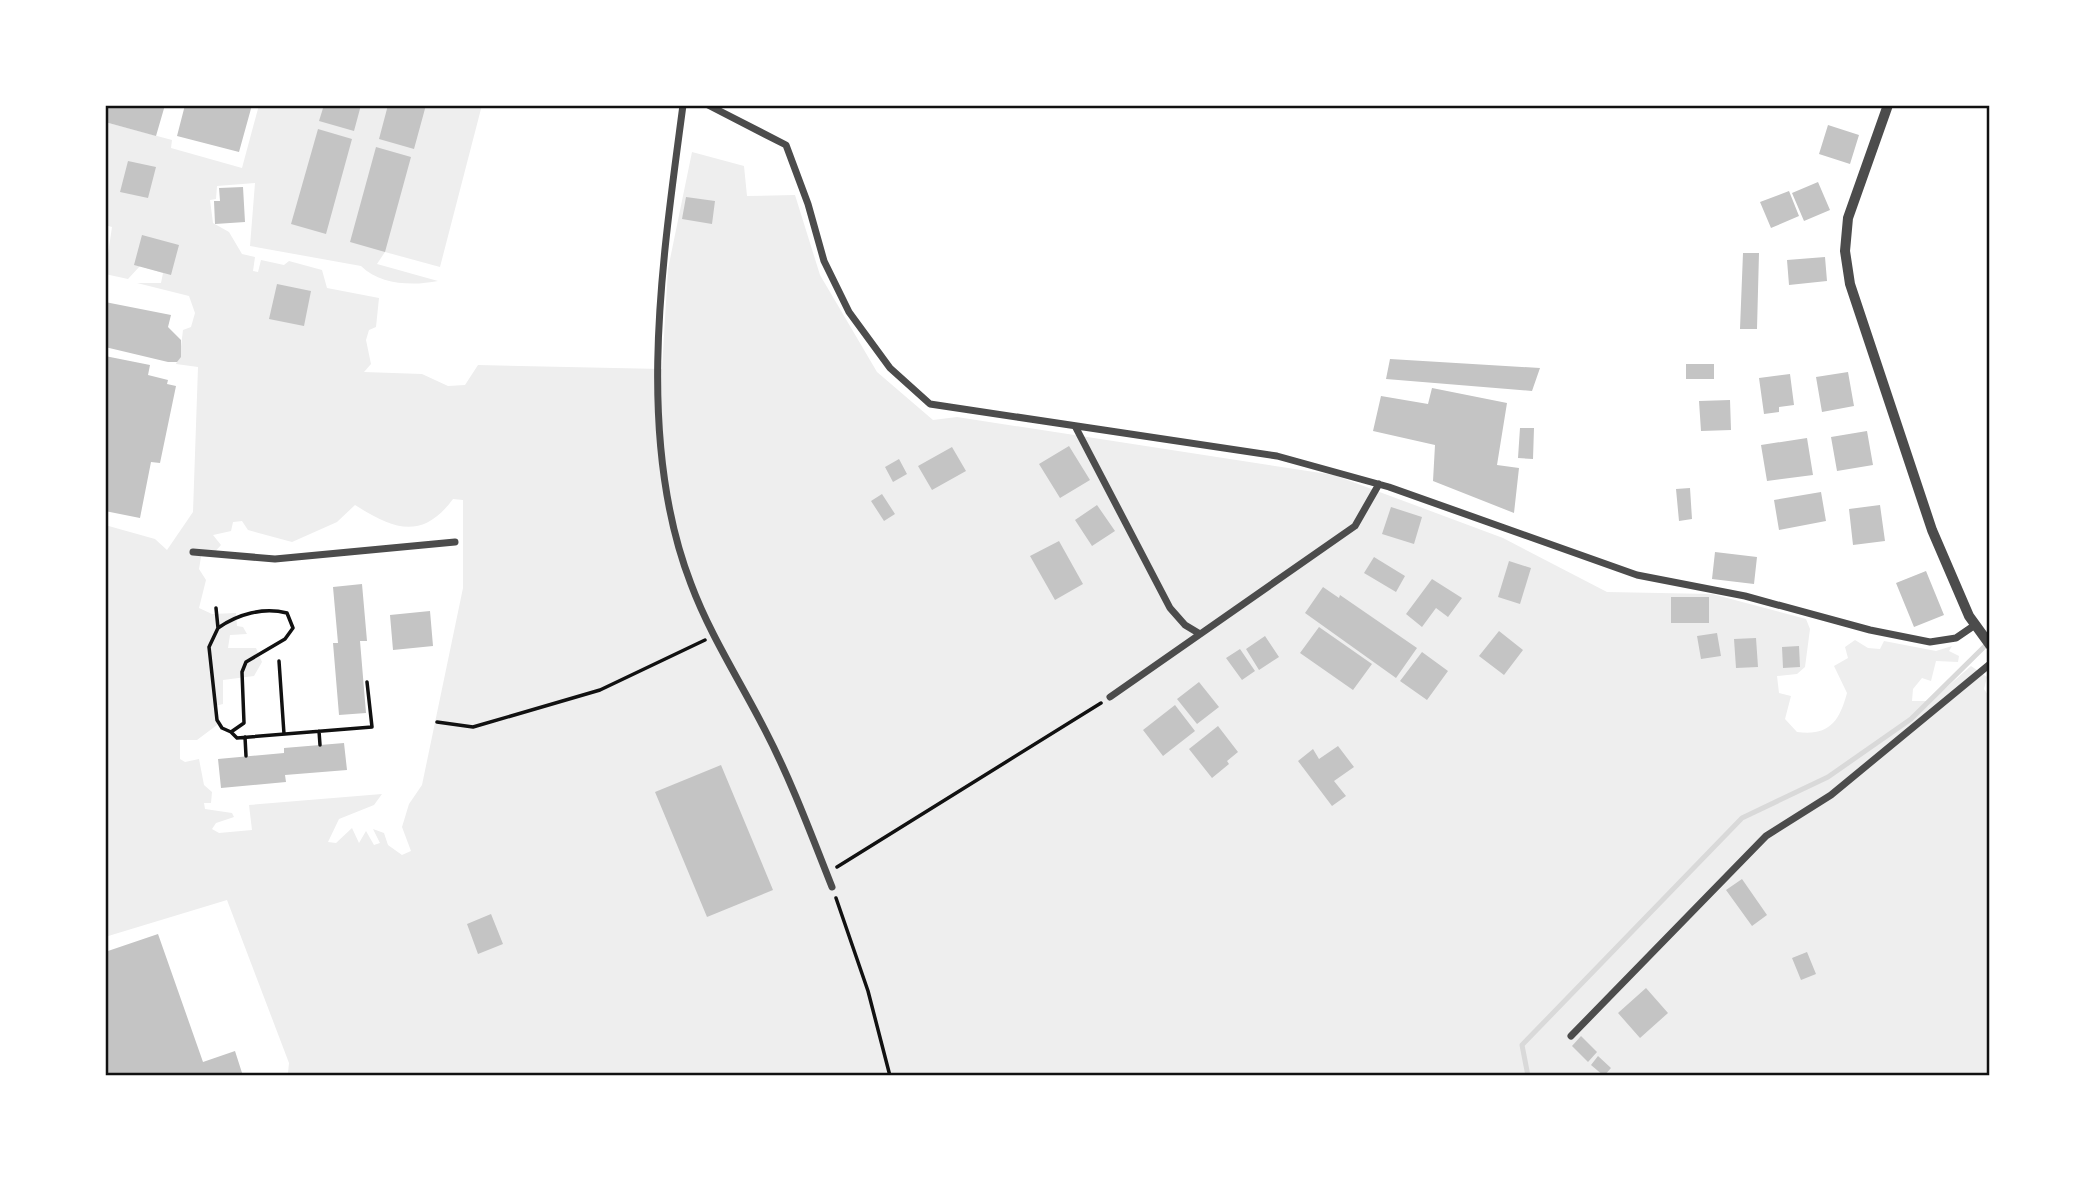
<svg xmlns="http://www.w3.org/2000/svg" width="2095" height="1181" viewBox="0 0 2095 1181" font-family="'PT Serif',serif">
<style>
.green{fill:#eee;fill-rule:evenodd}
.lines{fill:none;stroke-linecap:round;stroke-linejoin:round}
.stream{stroke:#d9d9d9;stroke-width:5}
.building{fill:#c4c4c4}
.path{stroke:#111;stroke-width:3.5}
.minor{stroke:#4c4c4c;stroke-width:7}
.tertiary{stroke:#4c4c4c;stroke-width:10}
.neatline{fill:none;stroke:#111;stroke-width:2.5}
</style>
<rect width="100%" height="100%" fill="#fff"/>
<path class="green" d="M259 105H482L440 267 385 252 377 264 438 281C413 286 380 285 361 266L250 246 255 183 217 186 216 199 210 200 213 223 229 232 242 254 255 257 253 271 258 272 261 260 284 265 289 261 322 270 327 288 379 298 376 327 369 330 366 340 371 364 364 372 422 374 448 386 465 385 478 365 662 369 668 269 692 152 744 166 747 196 795 195 820 275 877 372 933 420 957 417 1334 475 1503 538 1607 592 1712 594 1806 619 1810 629 1805 667 1797 674 1777 676 1779 693 1791 696 1785 719 1797 732C1828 736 1839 723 1847 693L1834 666 1848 658 1845 647 1855 640 1868 648 1880 649 1884 641 1936 651 1952 646 1949 651 1959 656 1958 662 1936 661 1931 681 1922 678 1913 689 1912 701H1931L1971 666 1987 677 1984 689 1990 698V1076H282L288 1073 289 1063 227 900 105 937V525L155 539 167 550 193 512 198 367 176 364 180 355 183 330 191 327 195 313 189 296 137 283H161L163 273 140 266 128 279 105 274 112 227 105 225V122L172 140 171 148 242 168ZM453 499 463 500V588L422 785 409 804 402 827 411 851 402 855 388 845 384 833 373 829 380 843 374 845 366 831 359 843 352 828 336 843 328 842 339 819 374 805 382 794 249 805 252 830 219 833 212 829 216 823 234 817 232 813 205 809 204 803H211L212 792 204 785 199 759 185 762 180 759V740H197L217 725 215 706 223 704V680L254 676 262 662 256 648H228L230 635 247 634 243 627 237 626 236 613 212 614 199 608 206 580 199 569 202 551 212 555 221 545 213 535 231 531 233 522 242 521 248 530 292 542 337 522 355 505C393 529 422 541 453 499Z"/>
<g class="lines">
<path class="stream" d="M1528 1076 1522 1045 1742 818 1828 777 1911 719 1988 643"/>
</g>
<path class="building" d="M105 105H165L156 136 105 122Z
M185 105H252L239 152 177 136Z
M324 105H361L354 131 319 121Z
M388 105H426L414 149 379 139Z
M1828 125 1859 135 1850 164 1819 154Z
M318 129 352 139 326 234 291 224Z
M376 147 411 157 385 252 350 242Z
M128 161 156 167 148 198 120 192Z
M1818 182 1830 210 1804 221 1792 193Z
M243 187 245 222 215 224 214 201H220L219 188Z
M1789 191 1799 216 1771 228 1760 202Z
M686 197 715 201 712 224 682 219Z
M142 235 179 245 171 275 134 265Z
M1743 253H1759L1757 329H1740Z
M1825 257 1827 281 1789 285 1787 260Z
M277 284 311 291 304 326 269 319Z
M105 302 171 315 168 327 181 340V357L177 362H168L105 347Z
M105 356 150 365 148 375 168 380 167 384 176 386 160 463 151 462 140 518 105 511Z
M1390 359 1540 368 1532 391 1386 379Z
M1686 364H1714V379H1686Z
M1848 372 1854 406 1822 412 1816 377Z
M1790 374 1794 405 1779 407V412L1764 414 1759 378Z
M1432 388 1507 403 1497 465 1519 468 1514 513 1433 481 1435 445 1373 431 1381 396 1428 404Z
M1730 400 1731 430 1701 431 1699 401Z
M1520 428H1534L1533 459 1518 458Z
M1867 431 1873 465 1837 471 1831 437Z
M1807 438 1813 475 1767 481 1761 445Z
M1069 446 1090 480 1060 498 1039 464Z
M952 447 966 471 932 490 918 466Z
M899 459 907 474 893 482 885 467Z
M1690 488 1692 519 1679 521 1676 489Z
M1821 492 1826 521 1779 530 1774 500Z
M882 494 895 514 884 521 871 501Z
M1097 505 1115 531 1092 546 1075 520Z
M1880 505 1885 541 1853 545 1849 509Z
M1391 507 1422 517 1414 544 1382 534Z
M1059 541 1083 584 1055 600 1030 556Z
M1715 552 1757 557 1754 584 1712 579Z
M1374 557 1405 576 1396 592 1364 573Z
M1509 561 1531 568 1520 604 1498 597Z
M1926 571 1944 615 1914 627 1896 583Z
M1432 579 1462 598 1448 617 1436 608 1422 627 1406 614Z
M362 584 367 641H360L366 713 339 715 333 643H338L333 587Z
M1323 587 1339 598 1340 595 1417 648 1396 678 1305 613Z
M1671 597H1709V623H1671Z
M430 611 433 646 393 650 390 615Z
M1319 627 1372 664 1353 690 1300 653Z
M1499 631 1523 650 1504 675 1479 656Z
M1717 633 1721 656 1701 659 1697 636Z
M1265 636 1279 657 1259 670 1246 649Z
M1756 638 1758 667 1736 668 1734 639Z
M1799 646 1800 667 1783 668 1782 647Z
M1240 649 1255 671 1242 680 1226 658Z
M1422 652 1448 671 1427 700 1400 681Z
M1199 682 1219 707 1197 724 1177 699Z
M1175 705 1195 731 1163 756 1143 730Z
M1218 726 1238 752 1227 761 1229 764 1212 778 1189 749Z
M344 743 347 770 285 775 286 782 221 788 218 759 284 753V748Z
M1338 746 1354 767 1334 781 1346 796 1332 806 1298 761 1313 749 1319 759Z
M721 765 773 890 707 917 655 792Z
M1742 879 1767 915 1752 926 1726 890Z
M491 914 503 944 478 954 467 924Z
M158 934 203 1062 235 1051 243 1076H105V952Z
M1807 952 1816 974 1801 980 1792 958Z
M1646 988 1668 1013 1640 1038 1618 1013Z
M1581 1036 1597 1052 1588 1062 1572 1046Z
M1598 1056 1611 1068 1604 1076 1591 1065Z"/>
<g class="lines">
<path class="path" d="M216 608 218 628C238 614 263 607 287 613L293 628 285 639 246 662 242 672 244 723 231 732 222 728 217 720 209 647 218 628
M279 661 284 734
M437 722 473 727 600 690 705 640
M319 731 320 745
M231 732 237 738 372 727 367 682
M245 737 246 756
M837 867 1101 703
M836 898 868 991 890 1076"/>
<path class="minor" d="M683 105C663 257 634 437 691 584 710 635 740 681 765 730 791 780 811 834 832 887
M708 105 786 145 808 204 824 261 849 312 890 368 930 404 1277 456 1389 487 1637 575 1745 596 1870 630 1930 642 1956 638 1975 625
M1075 426 1170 608 1185 625 1200 634
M193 552 275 559 455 542
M1110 697 1355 526 1379 484
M1571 1036 1766 836 1831 795 1990 664"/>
<path class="tertiary" d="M1888 105 1848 218 1845 251 1850 284 1932 530 1969 616 1990 645"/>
</g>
<rect width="2095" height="1181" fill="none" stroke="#ffffff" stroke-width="214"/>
<rect x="107" y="107" width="1881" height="967" class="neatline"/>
</svg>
